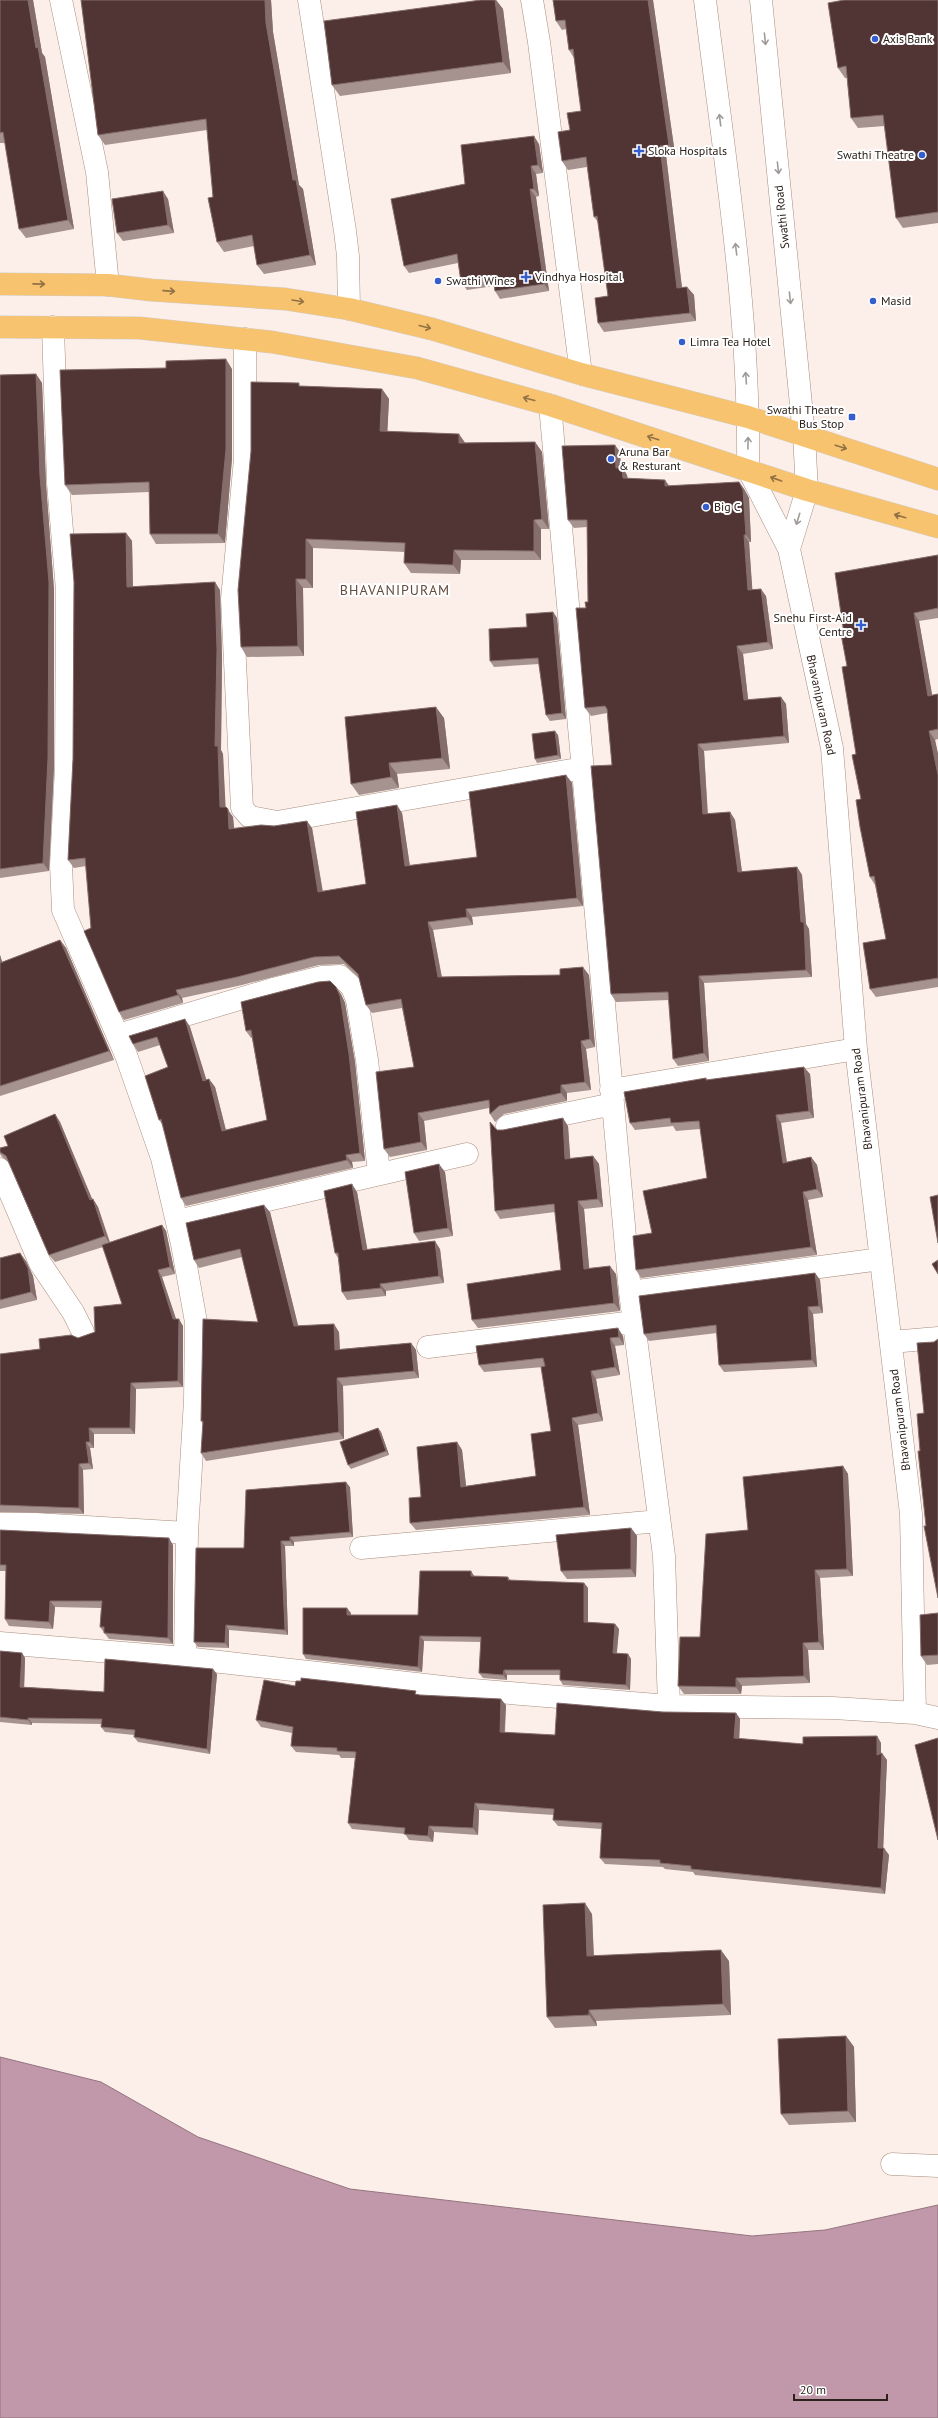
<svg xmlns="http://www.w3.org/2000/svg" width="938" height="2418" viewBox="0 0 938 2418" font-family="'PT Sans',sans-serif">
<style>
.water{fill:#c098a9;stroke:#94747e}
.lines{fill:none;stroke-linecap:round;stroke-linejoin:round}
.street-casing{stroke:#a88d7e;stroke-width:23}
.secondary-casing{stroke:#a88d7e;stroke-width:23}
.highway-casing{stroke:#d1cecd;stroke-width:23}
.street{stroke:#fff;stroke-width:22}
.secondary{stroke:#fff;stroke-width:22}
.highway{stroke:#f7c36e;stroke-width:22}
.wall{fill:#a6928f}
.shaded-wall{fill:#846d6b}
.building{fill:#513535;stroke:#846d6b}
.oneway{stroke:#a09b98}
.oneway2{stroke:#927244}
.poi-dot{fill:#345dcd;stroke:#fff;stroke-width:1.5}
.labels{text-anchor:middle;stroke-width:4;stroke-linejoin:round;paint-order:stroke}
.poi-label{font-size:12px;fill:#2c211b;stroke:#fff;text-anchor:start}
.street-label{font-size:12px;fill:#2c211b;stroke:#fff}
.quarter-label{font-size:14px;letter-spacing:1px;fill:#644b3d;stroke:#fff}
</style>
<rect width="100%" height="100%" fill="#fcefe9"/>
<path class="water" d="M0 2057 101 2082 198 2137 350 2189 752 2236 825 2230 938 2205V2418H0Z"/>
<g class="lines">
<defs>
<path id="street" d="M61 0 97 172 108 285
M309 0 345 231 348 256 349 309
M532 0 539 42 581 374
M53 327 58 483 67 590 66 767 61 865 63 910 126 1055 162 1158 182 1244 196 1322 195 1400 187 1533 185 1658
M245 339V459L232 599 242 808 250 817 277 822 583 768
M550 405 630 1292 664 1556 669 1706
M748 469 789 549
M807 490 789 549 832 748 856 1049 911 1514 915 1713
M118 1035 273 989 322 977 340 976 352 987 357 1000 367 1060 379 1174
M611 1090 856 1049
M507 1126 613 1104
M0 1169 40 1263 73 1312 83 1332
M177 1221 467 1154
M630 1292 881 1259
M891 1342 938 1338
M428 1347 634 1322
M0 1524H36L187 1533
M361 1548 659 1521
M0 1643 185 1658 461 1689 669 1706 833 1708 915 1713 938 1718
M892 2164 938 2166"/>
<path id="secondary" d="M705 0C724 156 750 312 748 469
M761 0 804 435 807 490"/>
<path id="highway" d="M0 284 108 285 151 290 285 299 349 309 432 329 581 374 748 417 938 479
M0 327 139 328 272 342 417 368 550 405 807 490 938 527"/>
</defs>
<use href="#street" class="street-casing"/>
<use href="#secondary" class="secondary-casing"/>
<use href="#highway" class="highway-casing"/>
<use href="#street" class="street"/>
<use href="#secondary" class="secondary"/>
<use href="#highway" class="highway"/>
</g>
<path class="wall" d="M0 0H33L42 53 45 57 74 229 26 238 19 229 5 143H0Z
M81 0H271L273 32 299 185 303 189 316 265 264 274 257 265 254 246 224 252 217 242 207 130 105 145 98 135Z
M481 0H496L503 9 511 73 340 96 332 85Z
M553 0H653L675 154 666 155 682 287H687L694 295 696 321 604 332 598 323 608 296 598 222 594 217 587 167 568 170 562 161 570 130 581 111 574 58 569 50 566 29 562 30 556 21Z
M938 0V223L903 228 896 218 885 126 858 128 851 118 847 78H845L838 68Z
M539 144 543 173 536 174 539 196 536 197 549 291 500 299 495 291 494 286 467 290 461 282 458 263 409 273 404 266 465 184Z
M168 199 174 233 123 241 117 233Z
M232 369V458L225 543 156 544 150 534 149 492 72 495 65 485Z
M36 374 42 383 46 484 54 590V767L49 871 0 878V375Z
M301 386 382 389 389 399 387 431 465 443 535 442 542 452 549 529H541V560H461L460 574 411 573 404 563 405 552 313 548V588H303L304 656 247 657 241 647Z
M620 452 621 468 622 467 627 475 628 479 669 486 739 482 744 489 749 498 751 542H749L752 590 766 596 773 649 743 654 748 700 781 697 786 704 789 743 704 751 708 814 730 812 735 820 742 872 797 867 802 875 806 924 809 929 812 977 704 983 709 1061 678 1066 673 1059 669 1000 616 1002 611 994 612 765 607 713 591 716 585 708 586 608 588 602 587 527 574 528 568 520Z
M126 533 132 541 133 586 220 590 222 658 221 750 223 754 225 807 233 817 234 829 274 826 312 828 323 892 366 884 402 813 410 866 477 857 566 775 572 783 583 906 472 917 473 925 433 930 442 977 589 975 595 1047 586 1049 591 1090 567 1093V1101L504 1114 495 1122 490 1114 489 1108 424 1121 427 1150 390 1157 384 1149 414 1067 402 1008 372 1013 366 1005 359 978 344 964 319 965 242 985 182 998 183 1003 124 1020 119 1012 91 928 86 866 74 868 68 860 73 759 74 582Z
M938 555V618L919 621 932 696 938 694V739L935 740 938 754V987L876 997 870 989 886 939 875 885 870 877 861 799 847 666Z
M553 612 557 618 566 719 550 721 546 715 539 664 494 667 490 661 527 627Z
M444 718 450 769 397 774 399 788 359 795 351 784Z
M558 735 561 759 537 763 535 759Z
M60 940 66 948 114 1060 0 1096V955L2 962Z
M341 994 345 1003 355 1062 365 1161 352 1162 353 1168 186 1206 181 1198 163 1125 159 1120 168 1067 160 1045 138 1052 133 1044 185 1019 190 1027 206 1080 209 1079 215 1087 226 1130 267 1120 252 1038H251L246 1031Z
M810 1074 814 1118 781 1123 787 1162 811 1157 817 1165 823 1197 808 1200 817 1255 641 1278 636 1270 652 1233 707 1178 700 1129 676 1131 673 1126 635 1130 630 1123 706 1078 708 1080Z
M55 1114 60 1122 92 1200 93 1199 98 1207 110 1242 162 1225 166 1231 175 1274 162 1277 176 1319 183 1326V1387L136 1389 135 1434H94V1448H90L93 1469 83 1470 84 1514 0 1512V1354L40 1349 78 1338 95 1332 122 1304 103 1247 55 1262 49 1255 8 1162 2 1157 0 1154V1148L8 1146Z
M568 1126 570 1159 593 1156 599 1164 603 1207 584 1209 589 1268 616 1274 620 1311 478 1328 472 1320 561 1270 555 1212 500 1219 495 1211 497 1130H503Z
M445 1172 453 1236 419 1241 414 1233Z
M357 1192 367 1250 440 1249 444 1283 386 1291V1296L347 1300 342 1292 338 1258 335 1253Z
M270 1212 298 1326 339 1332 340 1349 411 1343 416 1350 419 1378 343 1386 344 1439 206 1461 201 1453 203 1424 201 1421 258 1322 242 1257 199 1268 194 1260Z
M0 1258 26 1261 33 1276 37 1300 0 1309Z
M815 1273 820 1280 823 1313 813 1314 817 1367 724 1372 719 1365 717 1333 649 1341 644 1334Z
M623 1336 624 1345 615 1346 620 1375 596 1379 603 1421 578 1425 590 1515 416 1530 410 1523 421 1497 457 1442 462 1450 466 1486 536 1476 551 1431 543 1367 484 1372 479 1365 476 1346Z
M378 1428 381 1432 389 1455 351 1469 348 1465Z
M843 1466 848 1474 853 1576 820 1578 824 1650H808L810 1683 742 1686 741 1694H684L678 1686 700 1637 748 1530Z
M350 1487 353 1537 294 1542V1546H285L288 1635 229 1630V1648L198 1647 194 1642 244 1548Z
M631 1528 637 1536 636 1577 567 1579 561 1571Z
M0 1530 173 1545V1644L109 1639 100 1627 101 1608 55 1607 53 1629 9 1626 5 1619 6 1571H0Z
M471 1571 474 1576 508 1577 511 1581 584 1583 588 1588V1622L615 1624 619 1629 617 1653 628 1654 631 1659 630 1690 563 1685 560 1680V1675H507V1680L483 1678 479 1673 481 1642 424 1641 422 1672 306 1659 303 1654 351 1613V1615H418Z
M938 1613V1664L927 1665 921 1656Z
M0 1651 22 1653 25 1658 24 1687 104 1692 217 1674 210 1754 138 1742 134 1737V1735L105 1732 101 1727 102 1724 32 1723V1725L0 1722Z
M295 1686 419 1695 506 1705 505 1733 555 1735 663 1712 736 1713 740 1719 739 1739 803 1744 877 1736 881 1743V1753L887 1760 883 1848 889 1855 885 1894 695 1875 693 1872 665 1869 663 1867 605 1864 600 1858 602 1829 558 1826 553 1820 554 1815 479 1810 478 1835 434 1832 433 1842 409 1840 405 1834 352 1829 348 1823 355 1758H341L339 1755 296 1752 291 1746 292 1733 261 1727 256 1720Z
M592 1914 594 1955 729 1961 731 2015 596 2021 597 2026 555 2028 547 2017Z
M846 2036 854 2047 856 2122 789 2125 781 2114Z"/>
<path class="shaded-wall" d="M28 0H33L42 53 45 57 74 229 68 220Z
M265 0H271L273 32 299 185 303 189 316 265 310 255 293 180 266 23Z
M495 0H496L503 9 511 73 503 62Z
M648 0H653L675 154 669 145Z
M534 136 539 144 543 173 538 165Z
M660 146 666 155 683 297 677 288Z
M531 166 536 174 539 196 534 189Z
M530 189 536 197 549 291 544 284Z
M163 191 168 199 174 233 168 225Z
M687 287 694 295 696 321 690 313Z
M226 359 232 369V458L225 543 218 534Z
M36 374 42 383 46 484 54 590V767L49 871 43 863 40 476Z
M382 389 389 399 387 441 380 431Z
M459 434 466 444 459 443Z
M535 442 542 452 549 529 542 519Z
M615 445 620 452 621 475 616 468Z
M622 467 627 475 628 486 623 478Z
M665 480 670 487 665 486Z
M739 482 744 489 749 498 751 542 746 535Z
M534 520 541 529V560L534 551Z
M126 533 132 541 133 594 127 587Z
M744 535 749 542 753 598 748 590Z
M306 539 313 548V588L306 579Z
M454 550 461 560 460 574 453 565Z
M296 579 303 588 304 656 298 646Z
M215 582 220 590 222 658 221 750 223 754 226 815 220 807 215 746Z
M761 589 766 596 773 649 768 642Z
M553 612 557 618 566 719 562 713Z
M914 613 919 621 934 705 928 696Z
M737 646 743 654 749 707 744 700Z
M781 697 786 704 789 743 784 736Z
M436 707 444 718 450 769 442 758Z
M555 731 558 735 561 759 558 755Z
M929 731 935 740 938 754V775Z
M698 744 704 751 708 822 703 814Z
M389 763 397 774 399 788 391 777Z
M566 775 572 783 583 906 577 898Z
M397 805 402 813 411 874 405 866Z
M226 807 233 817 235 837 229 829Z
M730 812 735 820 743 880 738 872Z
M307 821 312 828 324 900 318 892Z
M797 867 802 875 806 924 809 929 812 977 806 970 801 922Z
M466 909 472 917 473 925 467 917Z
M428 922 433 930 443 985 438 977Z
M60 940 66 948 114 1060 109 1051Z
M0 955 5 971 0 963Z
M583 967 589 975 595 1047 590 1039Z
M699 976 704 983 709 1061 704 1053Z
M336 987 341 994 345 1003 355 1062 365 1161 360 1153Z
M176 990 182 998 183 1003 178 995Z
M185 1019 190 1027 209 1088 203 1081Z
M581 1041 586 1049 591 1090 585 1082Z
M804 1067 810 1074 814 1118 809 1111Z
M209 1079 215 1087 228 1139 222 1131Z
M561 1085 567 1093V1101L561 1093Z
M418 1113 424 1121 427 1150 421 1142Z
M55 1114 60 1122 96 1208 90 1200Z
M776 1115 781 1123 788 1171 783 1163Z
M563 1118 568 1126 571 1168 565 1159Z
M346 1155 352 1162 353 1168 347 1160Z
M593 1156 599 1164 603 1207 598 1199Z
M811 1157 817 1165 823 1197 817 1189Z
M439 1164 445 1172 453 1236 448 1228Z
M352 1184 357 1192 369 1258 363 1250Z
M803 1192 808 1200 817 1255 811 1247Z
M93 1199 98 1207 110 1244 105 1236Z
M578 1201 584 1209 590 1277 584 1269Z
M264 1205 270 1212 300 1333 294 1326Z
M162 1225 166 1231 175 1274 170 1267Z
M435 1241 440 1249 444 1283 439 1276Z
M20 1253 26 1261 33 1276 37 1300 31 1292Z
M610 1266 616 1274 620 1311 614 1303Z
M158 1270 162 1277 178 1325 173 1319Z
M815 1273 820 1280 823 1313 819 1306Z
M380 1284 386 1291V1296L381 1288Z
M808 1307 813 1314 817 1367 812 1360Z
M179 1319 183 1326V1387L178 1381Z
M334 1324 339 1332 340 1357 335 1350Z
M618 1328 623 1336 624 1345 619 1337Z
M610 1338 615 1346 620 1375 615 1367Z
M411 1343 416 1350 419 1378 414 1371Z
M591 1371 596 1379 603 1421 598 1413Z
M337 1378 343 1386 344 1439 339 1432Z
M131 1383 136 1389 135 1434 130 1428Z
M572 1418 578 1425 590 1515 584 1507Z
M89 1428 94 1434V1448L90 1442Z
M378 1428 381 1432 389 1455 386 1451Z
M86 1442 90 1448 93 1469 89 1463Z
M457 1442 462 1450 467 1494 461 1487Z
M79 1464 83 1470 84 1514 79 1508Z
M843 1466 848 1474 853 1576 847 1569Z
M346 1482 350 1487 353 1537 350 1532Z
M631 1528 637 1536 636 1577 631 1569Z
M290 1537 294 1542V1546L290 1541Z
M169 1538 173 1545V1644L168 1638Z
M281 1541 285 1546 288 1635 285 1630Z
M815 1570 820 1578 824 1650 819 1642Z
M471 1571 474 1576H471Z
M584 1583 588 1588V1627L584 1622Z
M50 1601 55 1607 53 1629 49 1622Z
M347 1608 351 1613V1620L347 1615Z
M615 1624 619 1629 616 1658 613 1653Z
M226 1625 229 1630V1648L225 1643Z
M420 1636 424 1641 422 1672 418 1667Z
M803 1643 808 1650 810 1683 804 1676Z
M22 1653 25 1658 24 1692 20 1687Z
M628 1654 631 1659 630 1690 626 1685Z
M213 1669 217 1674 210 1754 207 1749Z
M504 1670 507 1675V1680L503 1675Z
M736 1678 742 1686 741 1694 736 1687Z
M501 1699 506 1705 504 1739 500 1732Z
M736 1713 740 1719 739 1745 734 1738Z
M28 1718 32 1723V1725L28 1720Z
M877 1736 881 1743V1761L877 1755Z
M882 1753 887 1760 883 1854 878 1848Z
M475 1803 479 1810 478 1835 473 1828Z
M429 1826 434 1832 433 1842 428 1836Z
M884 1848 889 1855 885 1894 881 1888Z
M585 1903 592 1914 594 1967 587 1956Z
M721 1950 729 1961 731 2015 723 2004Z
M589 2010 596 2021 597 2026 589 2015Z
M846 2036 854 2047 856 2122 848 2111Z"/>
<path class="building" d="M0 0H28L36 48 38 47 68 220 19 229 3 132 0 133Z
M81 0H265L266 23 293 180H296L310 255 257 265 252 235 217 242 208 198 213 197 206 119 98 135Z
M481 0H495L503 62 332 85 324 21Z
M553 0H648L669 145 660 146 677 288 687 287 690 313 598 323 595 298 608 296 597 216 594 217 586 157 562 161 558 132 570 130 567 113 581 111 573 49 569 50 565 20 556 21Z
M844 0H938V212L896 218 883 115 851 118 846 66 838 68 828 3Z
M534 136 538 165 531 166 534 189H530L544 284 495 291 493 277 461 282 457 254 404 266 391 199 465 184 461 145Z
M163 191 168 225 117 233 112 199Z
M226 359V449L218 534H150L149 482 65 485 60 370 166 368V361Z
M36 374 40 476 49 582 48 758 43 863 0 869V375Z
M251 382 299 383V386L382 389 380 431 459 434V443L535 442 542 519 534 520V551L454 550 453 565 404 563 405 543 306 539V579H296L298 646 241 647 238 590 251 451Z
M615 445 616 468 622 467 623 478 665 480V486L739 482 743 490 746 535H744L748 590 761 589 768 642 737 646 744 700 781 697 784 736 698 744 703 814 730 812 738 872 797 867 801 922H804L806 970 699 976 704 1053 673 1059 668 992 611 994 591 766 612 765 607 709 605 706 585 708 576 608H586L585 602H588L587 520H568L562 446Z
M126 533 127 587 215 582 217 650 215 746H218L220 807H226L228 809 229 829 261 825 274 826 307 821 318 892 366 884 356 812 397 805 405 866 477 857 469 792 566 775 577 898 466 909 467 917 428 922 438 977 560 975V969L583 967 590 1039 581 1041 585 1082 561 1085V1093L499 1106 490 1114 489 1100 418 1113 421 1142 384 1149 376 1072 414 1067 401 999 366 1005 358 974 339 956 314 957 237 977 176 990 178 995 119 1012 84 931 91 928 85 858 68 860 73 759 74 582 70 534Z
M938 555V608L914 613 928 696 938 694V729L929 731 938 775V978L870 989 863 943 886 939 874 876 870 877 860 827 856 800 861 799 852 755 856 754 842 667 847 666 841 634H844L835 573Z
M553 612 562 713 546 715 538 658 490 661 489 629 527 627 526 614Z
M436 707 442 758 389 763 391 777 351 784 345 717Z
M555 731 558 755 535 759 532 734Z
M60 940 109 1051 0 1086V963Z
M330 981 336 987 340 996 349 1054 360 1153 346 1155 347 1160 181 1198 161 1119 159 1120 145 1076 168 1067 157 1037 133 1044 129 1036 185 1019 203 1081 209 1079 222 1131 267 1120 251 1030 246 1031 241 1002 318 982Z
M804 1067 809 1111 776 1115 783 1163 811 1157 817 1189 803 1192 811 1247 636 1270 633 1236 652 1233 643 1191 707 1178 699 1121 671 1123 670 1118 630 1123 624 1092 706 1078V1080Z
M55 1114 90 1200 93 1199 105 1236 49 1255 6 1156 0 1152V1148L8 1146 4 1136Z
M563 1118 565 1159 593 1156 598 1199 578 1201 584 1269 610 1266 614 1303 472 1320 467 1284 561 1270 554 1204 495 1211 490 1122 497 1130H503Z
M439 1164 448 1228 414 1233 405 1172Z
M352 1184 363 1250 435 1241 439 1276 380 1284 381 1288 342 1292 338 1253H335L324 1191Z
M938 1195V1243L930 1197Z
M264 1205 294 1326 334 1324 335 1350 411 1343 414 1371 337 1378 339 1432 201 1453 203 1421H201L203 1319 258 1322 240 1249 194 1260 186 1223Z
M162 1225 170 1267 158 1270 173 1319H179L178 1381 131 1383 130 1428H89L90 1442H86L89 1463 79 1464V1508L0 1505V1354L40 1349 39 1339 71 1335 78 1338 95 1332 94 1307 122 1304 102 1245Z
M20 1253 28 1268 31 1292 0 1300V1258Z
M938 1260V1274L932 1264Z
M815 1273 819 1306 808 1307 812 1360 719 1365 716 1325 644 1334 639 1296Z
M618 1328 619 1337 610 1338 615 1367 591 1371 598 1413 572 1418 584 1507 410 1523 409 1498 421 1497 417 1447 457 1442 461 1487 536 1476 531 1434 551 1431 541 1367 545 1366 543 1358 479 1365 476 1346Z
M938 1339V1598L924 1526H926L918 1451H920L917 1414 924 1413 917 1343 934 1342Z
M378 1428 386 1451 348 1465 340 1442Z
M843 1466 847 1569 815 1570 819 1642 803 1643 804 1676 736 1678V1687L678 1686 680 1637H700L706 1534 748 1530 743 1477Z
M346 1482 350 1532 290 1537V1541H281L285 1630 226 1625 225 1643 194 1642 196 1548H244L246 1490Z
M631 1528V1569L561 1571 556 1535Z
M0 1530 169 1538 168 1638 104 1633V1627H100L102 1601H50L49 1622 5 1619 6 1565H0Z
M420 1571H471V1576L508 1577V1580L584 1583V1622L615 1624 613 1653 628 1654 626 1685 560 1680V1670H504L503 1675 479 1673 481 1637 420 1636 418 1667 303 1654V1608H347V1615H418Z
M938 1613V1655L921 1656 920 1615Z
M0 1651 22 1653 20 1687 104 1692 105 1659 213 1669 207 1749 134 1737 135 1730 101 1727 102 1719 28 1718V1720L0 1717Z
M301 1678 416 1691 415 1694 420 1695 501 1699 500 1732 555 1735 557 1703 663 1712 736 1713 734 1738 803 1744V1737L877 1736V1755L882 1753 878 1848H884L881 1888 691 1869V1866L660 1863V1860L600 1858 602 1823 553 1820 554 1809 475 1803 473 1828 429 1826 428 1836 404 1834 405 1828 348 1823 356 1752 337 1751V1748L291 1746 293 1727 256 1720 264 1680 295 1686 296 1681H301Z
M938 1738V1840L915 1745Z
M585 1903 587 1956 721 1950 723 2004 589 2010V2015L547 2017 543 1905Z
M846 2036 848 2111 781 2114 778 2039Z"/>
<defs><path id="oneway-shaft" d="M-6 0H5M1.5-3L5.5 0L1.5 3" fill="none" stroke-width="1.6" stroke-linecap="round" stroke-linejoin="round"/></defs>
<g class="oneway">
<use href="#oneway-shaft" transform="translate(765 39) rotate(84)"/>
<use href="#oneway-shaft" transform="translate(720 120) rotate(-97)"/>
<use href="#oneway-shaft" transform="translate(778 168) rotate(84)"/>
<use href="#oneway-shaft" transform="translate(736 249) rotate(-97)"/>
<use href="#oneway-shaft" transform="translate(790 298) rotate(84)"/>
<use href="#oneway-shaft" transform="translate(746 378) rotate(-94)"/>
<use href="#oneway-shaft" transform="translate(748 443) rotate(-89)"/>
<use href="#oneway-shaft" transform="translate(798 519) rotate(107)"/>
</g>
<g class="oneway2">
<use href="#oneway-shaft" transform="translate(39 284) rotate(1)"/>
<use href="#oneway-shaft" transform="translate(169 291) rotate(4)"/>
<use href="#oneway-shaft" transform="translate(298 301) rotate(9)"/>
<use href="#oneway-shaft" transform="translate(425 327) rotate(14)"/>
<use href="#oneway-shaft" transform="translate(529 399) rotate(-165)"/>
<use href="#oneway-shaft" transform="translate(653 438) rotate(-162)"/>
<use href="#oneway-shaft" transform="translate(841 447) rotate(18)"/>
<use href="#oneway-shaft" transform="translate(776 479) rotate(-161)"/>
<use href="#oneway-shaft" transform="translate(900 516) rotate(-164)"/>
</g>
<g class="poi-dot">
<circle cx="875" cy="39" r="4"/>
<path d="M637 145h4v4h4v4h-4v4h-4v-4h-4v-4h4z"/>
<circle cx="922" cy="155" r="4"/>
<path d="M524 271h4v4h4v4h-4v4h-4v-4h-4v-4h4z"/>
<circle cx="438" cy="281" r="4"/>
<circle cx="873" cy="301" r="4"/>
<circle cx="682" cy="342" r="4"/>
<rect x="848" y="413" width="8" height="8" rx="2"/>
<circle cx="611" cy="459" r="4"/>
<circle cx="706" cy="507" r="4"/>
<path d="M859 619h4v4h4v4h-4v4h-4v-4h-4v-4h4z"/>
</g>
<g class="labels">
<g class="poi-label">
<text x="883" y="43">Axis Bank</text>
<text x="648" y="155">Sloka Hospitals</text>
<text x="914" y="159" text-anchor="end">Swathi Theatre</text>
<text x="535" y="281">Vindhya Hospital</text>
<text x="446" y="285">Swathi Wines</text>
<text x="881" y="305">Masid</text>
<text x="690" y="346">Limra Tea Hotel</text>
<text x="844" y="414" text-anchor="end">Swathi Theatre<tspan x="844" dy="14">Bus Stop</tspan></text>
<text x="619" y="456">Aruna Bar<tspan x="619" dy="14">&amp; Resturant</tspan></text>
<text x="714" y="511">Big C</text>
<text x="852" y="622" text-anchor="end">Snehu First-Aid<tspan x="852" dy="14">Centre</tspan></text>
</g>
<g class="street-label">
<text transform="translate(782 217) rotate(-96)" y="4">Swathi Road</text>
<text transform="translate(821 705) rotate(78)" y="4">Bhavanipuram Road</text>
<text transform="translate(862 1099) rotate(-97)" y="4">Bhavanipuram Road</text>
<text transform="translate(900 1420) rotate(-97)" y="4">Bhavanipuram Road</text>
</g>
<g class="quarter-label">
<text x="395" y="595">BHAVANIPURAM</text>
</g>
</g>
<path d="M794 2394v6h93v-6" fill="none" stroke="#2c211b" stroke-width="2"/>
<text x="800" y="2394" font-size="12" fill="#2c211b" stroke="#ffffff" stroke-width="3" paint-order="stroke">20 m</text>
</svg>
